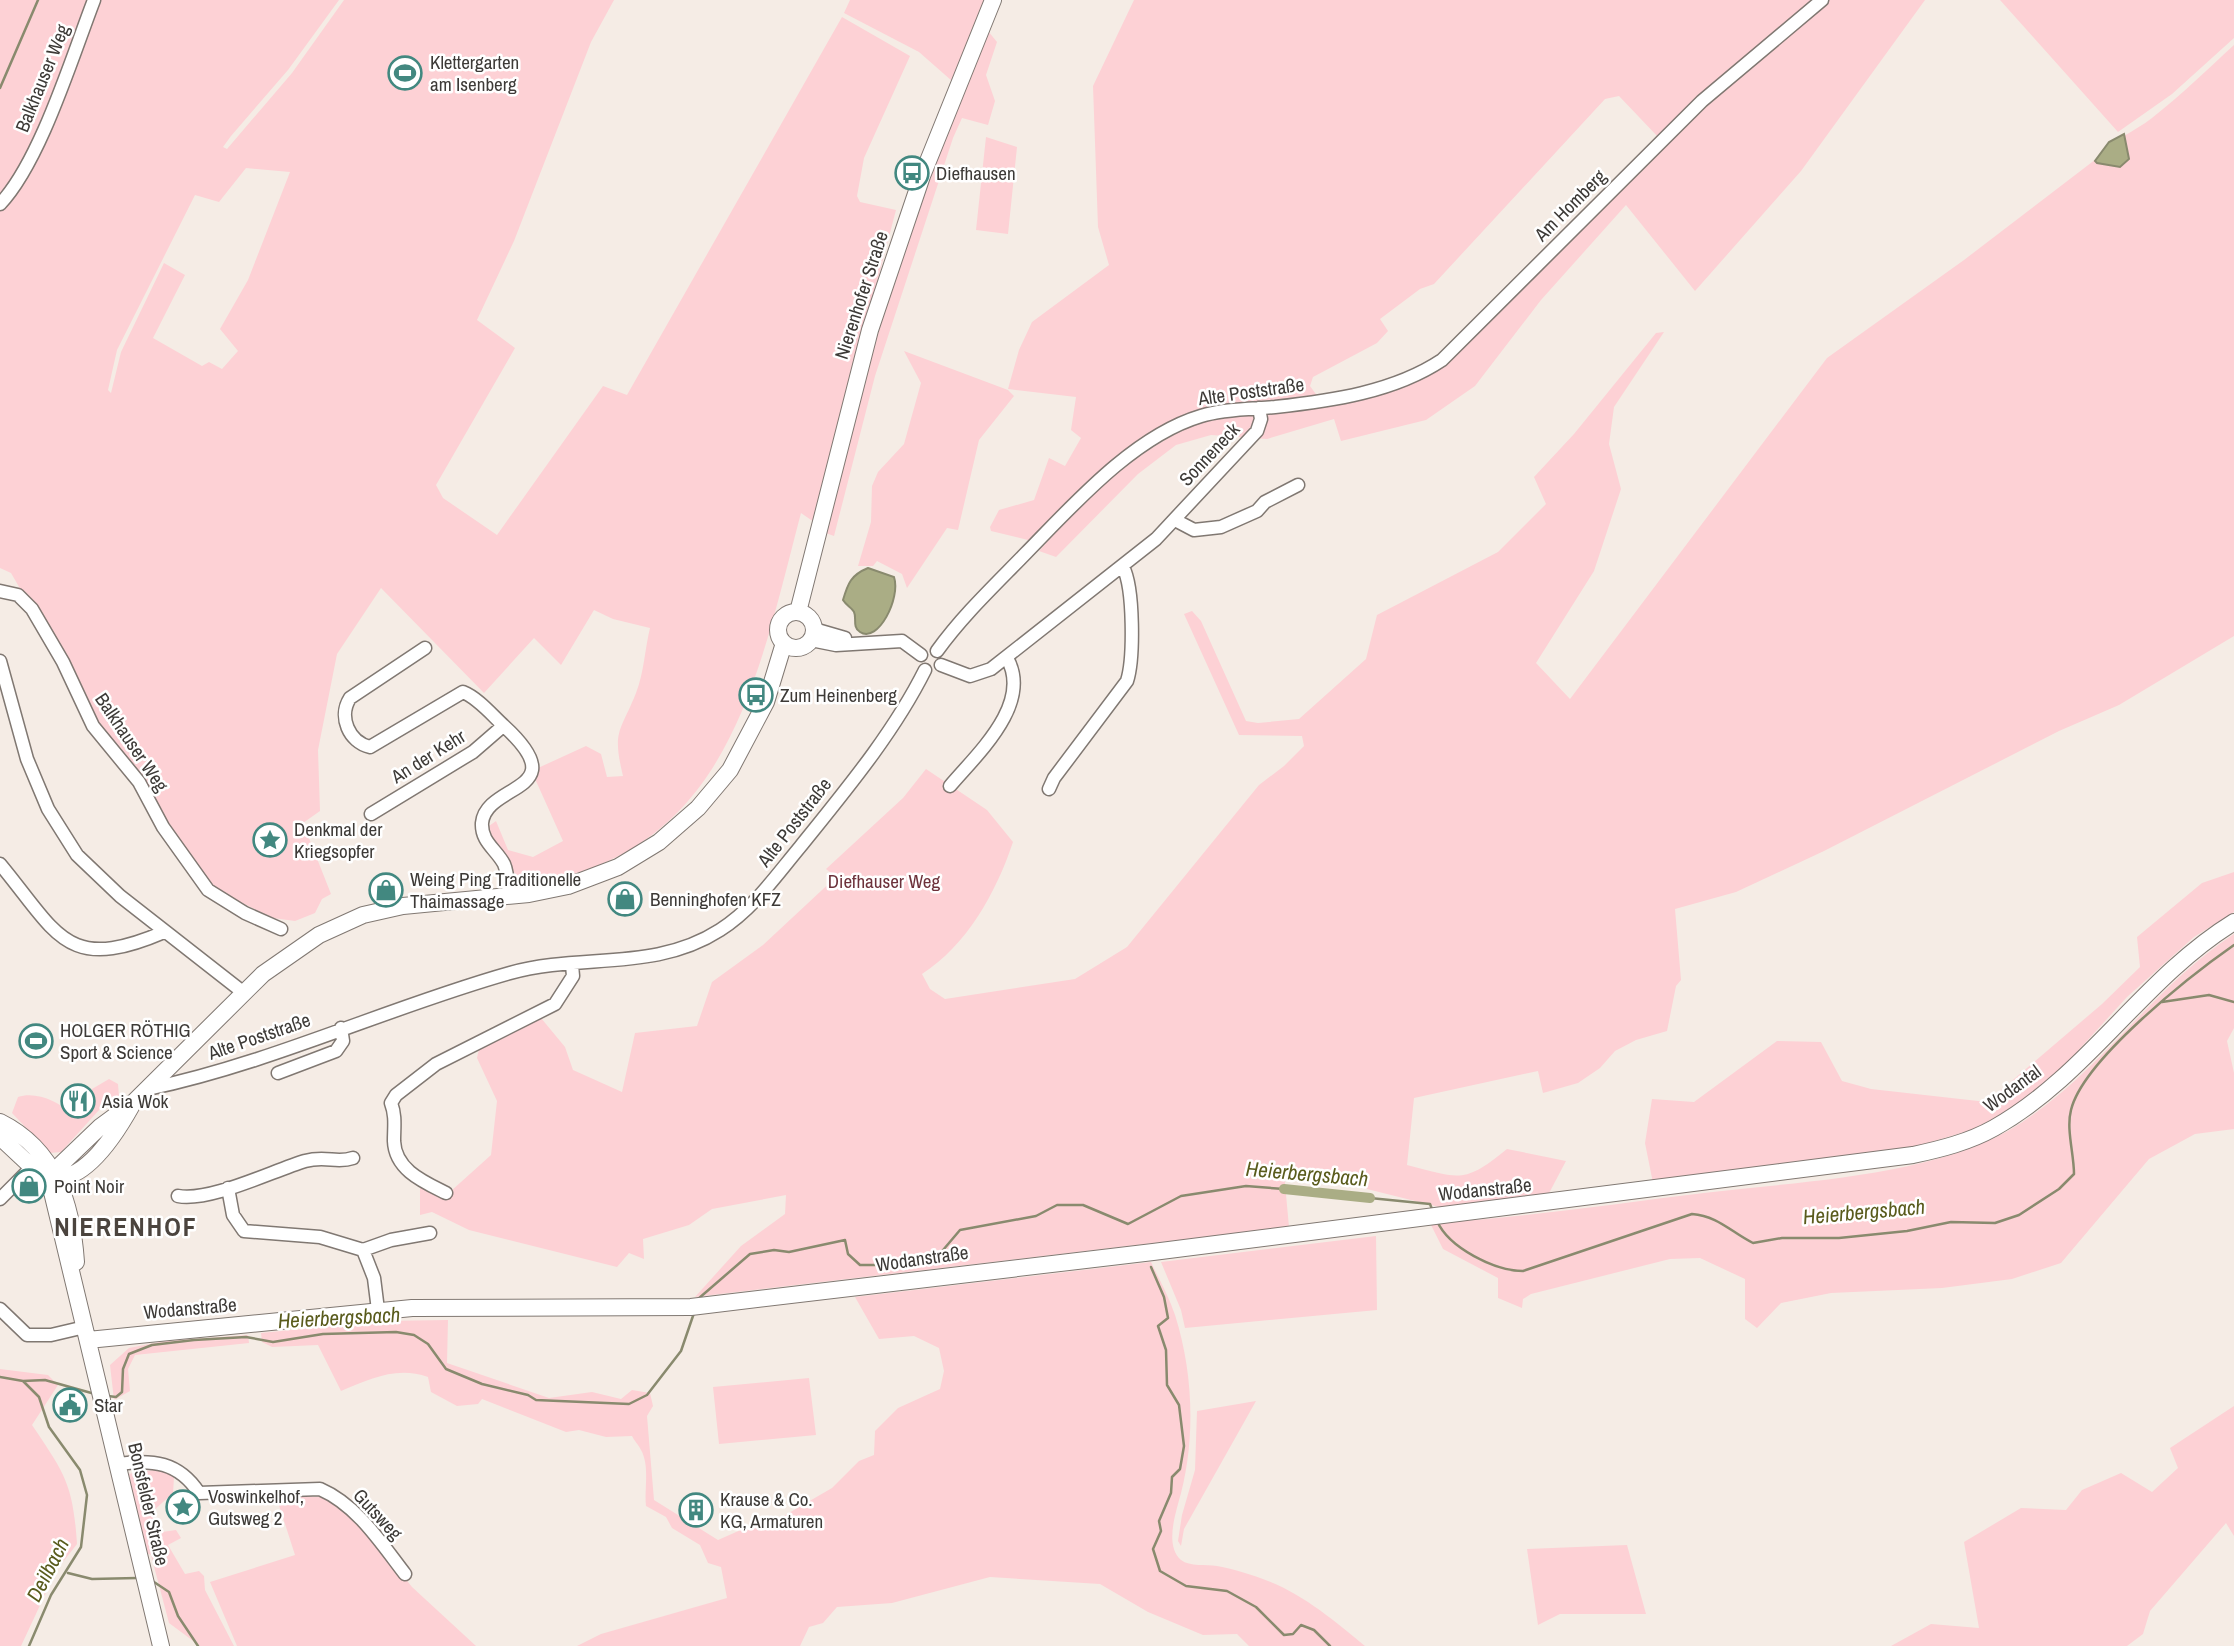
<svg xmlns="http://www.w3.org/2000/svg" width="2234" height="1646" viewBox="0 0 2234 1646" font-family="'Archivo Narrow',sans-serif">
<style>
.green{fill:#fdd1d5;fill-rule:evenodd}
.water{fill:#aaad85;stroke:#898a6e;stroke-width:2}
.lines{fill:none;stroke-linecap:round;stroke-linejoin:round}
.stream{stroke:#898a6e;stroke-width:2.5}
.canal{stroke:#aaad85;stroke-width:10}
.minor-casing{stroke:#807872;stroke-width:15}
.major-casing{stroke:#807872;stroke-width:18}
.minor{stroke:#fff;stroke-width:12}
.major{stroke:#fff;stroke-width:16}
.labels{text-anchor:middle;stroke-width:5;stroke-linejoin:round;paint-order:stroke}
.poi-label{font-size:19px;fill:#3d3a37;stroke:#fff;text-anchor:start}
.street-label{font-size:19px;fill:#3d3a37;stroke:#fff}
.park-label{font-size:19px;fill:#6d323b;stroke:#fff}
.water-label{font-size:21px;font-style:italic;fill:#595b1c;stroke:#fff}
.district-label{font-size:26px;font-weight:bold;letter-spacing:2px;fill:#4b443e;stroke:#fff}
</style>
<rect width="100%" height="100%" fill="#f5ece5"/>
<path class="green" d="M0 0H89L44 121 0 199Z
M99 0H339L288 70 231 136 223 147 227 149 292 73 344 0H614L591 42 514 241 477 320 515 348 436 485 443 498 497 535 603 386 627 395 842 17 910 56 864 158 857 196 860 202 896 210 814 522 801 513C757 679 728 859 523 884L494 846 489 826 496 821 508 850 533 857 563 841 536 781 538 768 586 746 601 754 607 777 623 776C612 730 620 733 636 693 644 673 645 648 650 628L613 619 594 610 561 665 534 638 484 693 381 588 337 654 318 750 320 811 303 823 331 894 322 899 315 913 295 921 273 918 212 888 106 737 11 573 0 568V209L14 194ZM246 168 290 172 248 280 220 329 238 351 222 369 209 362 202 366 153 338 185 275 164 263 121 352 111 393 108 390 117 350 195 195 219 202Z
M850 0H986L952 81 919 52 844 13Z
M1134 0H1817L1659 138 1619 96 1605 99 1434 284 1420 289 1380 319 1388 331 1377 343 1313 377 1310 386 1318 397 1419 379 1703 104 1828 0H1925L1801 171 1695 291 1626 205 1541 300 1475 386 1426 420 1341 441 1334 419 1267 439 1211 435 1176 445 1138 474 1056 557 1039 551C1086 498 1136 449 1203 421L1168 425 1032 541 991 531 990 527 999 510 1034 500 1049 458 1065 466 1081 438 1071 430 1076 397 1008 389 1019 350 1032 322 1109 265 1098 227 1093 86Z
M2000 0H2234V38L2172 94 2118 132Z
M988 31 997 42 986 75 995 101 988 125 962 118 953 138 875 376 834 536 823 532 864 368 922 192Z
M2234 45V636L2119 705 2059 731 1824 851 1736 892 1675 909 1681 980 1676 986 1667 1031 1636 1040 1615 1051 1600 1068 1578 1083 1543 1093 1538 1071 1414 1098 1407 1165C1460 1178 1463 1185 1507 1149L1566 1161 1547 1197 1439 1207 1299 1172 1284 1173 1289 1227 695 1297 741 1246 785 1214 786 1195 712 1209 689 1225 643 1239 644 1259 629 1253 617 1267 469 1230 432 1212 420 1215V1188L451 1191 491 1155 497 1101 477 1058 480 1044 541 1018 565 1047 573 1070 622 1092 635 1033 697 1026 712 982 763 945 836 877 826 869 903 798 926 769 987 810 1013 842C996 893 967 945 922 974L930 989 945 999 1075 979 1127 947 1259 785 1284 766 1304 746 1302 736 1239 735 1184 614 1192 611 1201 621 1246 721 1258 723 1299 719 1366 659 1377 615 1498 552 1546 504 1534 477 1574 434 1656 333 1664 332 1614 407 1609 444 1621 489 1594 571 1536 663 1570 699 1827 358 1964 260 2100 156C2115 138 2134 132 2152 118 2181 95 2207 70 2234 45Z
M986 137 1017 147 1008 234 976 230Z
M904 351 1008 390 1014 396 979 440 958 530 947 528 907 588 902 574 877 561 873 566H858L871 522 872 486 878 472 904 444 921 383Z
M2234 872V912L2194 937 2127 997 2055 1076 2009 1111 1971 1130 1911 1148 1653 1183 1645 1143 1652 1099 1694 1102 1777 1041 1821 1042 1842 1081 1871 1089 1987 1102 2102 1004 2140 967 2137 937 2202 883Z
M2234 934V1028L2227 1041 2234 1073V1129L2195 1134 2149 1159 2061 1263 2012 1279 1942 1288 1831 1293 1781 1303 1757 1328 1745 1319V1279L1700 1258 1670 1259 1531 1294 1523 1299 1522 1308 1498 1298V1278L1443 1249 1430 1223C1521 1218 1613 1204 1704 1193 1801 1181 1938 1177 2021 1123 2101 1071 2154 986 2234 934Z
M109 1079 118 1084 119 1097 109 1099 61 1152 50 1153 12 1113 18 1097C35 1091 60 1101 71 1115L89 1105 92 1089Z
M1376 1236 1377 1310 1185 1328 1181 1310 1161 1262Z
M1151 1262C1159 1279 1169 1297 1175 1315 1194 1375 1196 1444 1178 1504 1174 1519 1166 1547 1181 1560 1190 1567 1206 1564 1217 1566 1234 1569 1253 1575 1268 1581 1304 1595 1336 1622 1365 1646H1249L1237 1634 1203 1635 1148 1612 1100 1584 990 1577 892 1603 837 1607 823 1623 809 1627 800 1646H577L601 1634 727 1598 721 1567 708 1563 700 1545 672 1528 666 1517 646 1506C644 1489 650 1466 641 1450 639 1445 634 1441 632 1436L606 1437 579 1430 566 1432 482 1399 478 1404 457 1406 431 1392 428 1377C396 1366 371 1379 341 1391L318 1345 272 1347 262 1342 261 1333 382 1321 448 1320 447 1363 549 1398 592 1392 621 1399 632 1390 650 1393 653 1406 647 1416 654 1500 718 1540 743 1529 763 1528 832 1488 859 1461 874 1455 875 1431 898 1408 940 1389 944 1371 939 1348 914 1336 879 1339 855 1297Z
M248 1335 249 1343 135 1355 128 1369 130 1391 114 1400 110 1365 129 1348 165 1341Z
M0 1369 48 1375 58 1385 32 1425C65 1474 73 1484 77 1544L56 1571 21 1646H0Z
M809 1378 816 1435 719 1444 713 1387Z
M1256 1401 1184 1529 1181 1546 1178 1541 1182 1515 1195 1470 1197 1411Z
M2234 1406V1536L2226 1523 2150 1611 2143 1634 2127 1646H1891L1931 1624 1979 1628 1964 1542 2021 1508 2066 1510 2082 1490 2121 1473 2152 1492 2178 1468 2170 1448Z
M160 1469 174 1477 173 1493 152 1512 155 1533 176 1530 181 1538 168 1545 185 1574 199 1571 204 1576 205 1590 234 1646H200L169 1623 151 1555 144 1552 128 1474Z
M276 1496 327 1497 369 1532 412 1587 476 1646H237L210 1582 295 1555Z
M1627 1545 1646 1614H1560L1538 1625 1527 1549Z"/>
<path class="water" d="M2124 134 2129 159 2120 167 2097 163 2095 161 2109 142Z
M868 568 894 577C901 598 878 644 860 632 852 627 857 618 854 612 852 608 846 605 843 600 848 583 851 575 868 568Z"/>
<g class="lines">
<path class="stream" d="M0 88 38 0
M2162 1002 2209 995 2234 1002
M1370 1198 1430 1204 1433 1212
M1437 1221C1449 1248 1495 1271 1523 1271L1692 1214C1718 1216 1731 1232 1753 1243L1782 1238H1839L1907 1231 1951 1222 1995 1223 2019 1215 2059 1189 2074 1174C2074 1154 2066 1129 2071 1110 2083 1060 2191 975 2234 945
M1151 1267 1164 1297 1168 1318 1158 1326 1166 1350 1167 1385 1179 1405 1184 1446 1180 1469 1172 1477 1171 1493 1159 1521 1161 1531 1153 1549 1160 1571 1186 1586 1227 1591 1256 1607 1284 1635 1293 1634 1301 1625 1314 1630 1330 1646
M698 1299 750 1254 774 1250 789 1252 845 1240 848 1254 860 1265H887L904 1261 912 1265 938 1256 960 1230 1036 1216 1057 1205H1083L1128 1224 1181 1196 1246 1186 1284 1189
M0 1377 23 1381 39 1397 49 1427 80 1470 87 1495 81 1547 51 1595 29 1646
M23 1381 45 1380 95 1394
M108 1396 116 1397 122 1392 123 1369 129 1354 152 1345 194 1340 246 1337 273 1342 323 1334 396 1332 414 1335 428 1344 446 1369 482 1384 528 1395 536 1400 629 1404 647 1395 681 1351 694 1313
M68 1573 92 1579 137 1578
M151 1580 169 1592 178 1616 198 1646"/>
<path class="canal" d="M1284 1189 1370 1198"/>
<defs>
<path id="minor" d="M0 204C40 162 72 57 94 0
M1175 520 1194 530 1221 527 1257 511 1265 502 1298 485
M0 591 18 595 32 609 63 662 93 726 139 782 163 827 208 890 245 913 281 929
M814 629 845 638
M811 640 836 645 902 641 921 655
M425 648 350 698C338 717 349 742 370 747L463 692C478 698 492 715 504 726 577 793 486 782 482 823 481 842 496 849 504 864 508 873 508 886 509 896
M937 651C963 615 995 585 1026 553 1074 504 1134 436 1201 416 1223 409 1251 409 1275 407 1331 401 1394 392 1442 360L1702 101 1822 0
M0 661 27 759 48 809 77 855 120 896 244 993
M941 665 970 676 991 669 1156 539 1257 431 1261 419 1259 408
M950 786C977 754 1033 704 1007 658
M1049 789 1054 778 1127 681C1134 659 1134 588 1123 567
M371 814 473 752 503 726
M0 864C58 934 66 974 164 932
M278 1073 336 1051 343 1041 341 1028
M148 1089C272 1063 389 1007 510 973 581 953 655 972 720 930 753 909 775 877 800 847 845 791 893 734 925 670
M228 1188 233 1215 244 1231 320 1237 363 1250 374 1278 378 1310
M446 1193C424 1182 395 1170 394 1141 394 1127 396 1116 391 1103L396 1095 436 1064 555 1004 573 976 572 965
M178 1196C210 1202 272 1171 305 1161 327 1155 336 1164 353 1158
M0 1199 32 1167
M363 1250 391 1240 430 1233
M0 1309 27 1335H51L85 1327
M118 1464C152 1459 179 1462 199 1493L320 1489C357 1505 381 1543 405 1574"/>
<path id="major" d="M778 630a18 18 0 1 1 36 0a18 18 0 1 1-36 0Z
M798 612 870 330 922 176 993 0
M0 1122C56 1150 72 1204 76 1262
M0 1137 32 1167 52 1192 161 1646
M50 1177C84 1185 117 1132 132 1105
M52 1192 54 1171 100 1127 134 1102 263 974 319 935 363 915 403 906 529 894 568 886 618 867 659 842 698 808 730 770 766 702 784 643
M88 1340 412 1308 691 1307 1153 1252 1913 1155C1941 1149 1969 1142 1994 1128 2087 1076 2143 978 2234 922"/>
</defs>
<use href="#minor" class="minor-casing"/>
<use href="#major" class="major-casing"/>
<use href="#minor" class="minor"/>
<use href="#major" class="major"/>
</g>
<defs>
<symbol id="stadium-ring" viewBox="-11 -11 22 22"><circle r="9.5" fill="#fff" stroke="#428880" stroke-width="1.5"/><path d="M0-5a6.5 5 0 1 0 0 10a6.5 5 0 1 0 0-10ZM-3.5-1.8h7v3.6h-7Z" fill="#428880"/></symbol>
<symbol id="bus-ring" viewBox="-11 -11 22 22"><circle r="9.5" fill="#fff" stroke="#428880" stroke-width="1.5"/><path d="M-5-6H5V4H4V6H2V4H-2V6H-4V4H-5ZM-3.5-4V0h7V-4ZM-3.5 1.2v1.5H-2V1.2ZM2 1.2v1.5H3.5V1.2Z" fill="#428880"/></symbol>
<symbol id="sight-ring" viewBox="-11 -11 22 22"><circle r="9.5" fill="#fff" stroke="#428880" stroke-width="1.5"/><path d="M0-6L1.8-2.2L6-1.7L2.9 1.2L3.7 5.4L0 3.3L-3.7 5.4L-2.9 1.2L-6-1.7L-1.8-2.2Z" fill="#428880"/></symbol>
<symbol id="shop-ring" viewBox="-11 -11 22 22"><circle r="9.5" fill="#fff" stroke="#428880" stroke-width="1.5"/><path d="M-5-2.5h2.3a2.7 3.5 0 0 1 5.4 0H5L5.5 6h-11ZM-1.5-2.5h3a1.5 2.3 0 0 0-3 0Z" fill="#428880"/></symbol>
<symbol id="restaurant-ring" viewBox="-11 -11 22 22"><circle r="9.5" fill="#fff" stroke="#428880" stroke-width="1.5"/><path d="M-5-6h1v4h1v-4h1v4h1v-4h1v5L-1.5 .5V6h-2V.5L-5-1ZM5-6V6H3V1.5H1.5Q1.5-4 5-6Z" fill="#428880"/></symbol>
<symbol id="civic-ring" viewBox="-11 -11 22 22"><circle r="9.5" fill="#fff" stroke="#428880" stroke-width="1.5"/><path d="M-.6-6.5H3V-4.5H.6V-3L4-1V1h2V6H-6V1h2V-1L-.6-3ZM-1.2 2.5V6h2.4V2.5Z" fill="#428880"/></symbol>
<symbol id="building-ring" viewBox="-11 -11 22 22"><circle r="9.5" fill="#fff" stroke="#428880" stroke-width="1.5"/><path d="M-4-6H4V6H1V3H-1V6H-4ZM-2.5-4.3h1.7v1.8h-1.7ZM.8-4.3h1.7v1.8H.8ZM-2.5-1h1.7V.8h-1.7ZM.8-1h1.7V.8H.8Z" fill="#428880"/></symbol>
</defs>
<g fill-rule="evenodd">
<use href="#stadium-ring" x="386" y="54" width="38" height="38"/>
<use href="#bus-ring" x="893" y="154" width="38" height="38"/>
<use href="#bus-ring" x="737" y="676" width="38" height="38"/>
<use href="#sight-ring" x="251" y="821" width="38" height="38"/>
<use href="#shop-ring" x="367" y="871" width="38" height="38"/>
<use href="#shop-ring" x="606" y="880" width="38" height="38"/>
<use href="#stadium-ring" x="17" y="1022" width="38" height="38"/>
<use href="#restaurant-ring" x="59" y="1082" width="38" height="38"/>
<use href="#shop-ring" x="10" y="1167" width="38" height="38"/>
<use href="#civic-ring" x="51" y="1386" width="38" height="38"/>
<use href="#sight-ring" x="164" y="1488" width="38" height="38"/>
<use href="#building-ring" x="677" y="1491" width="38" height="38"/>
</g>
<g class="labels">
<g class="poi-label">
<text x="430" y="69">Klettergarten<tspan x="430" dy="22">am Isenberg</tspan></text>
<text x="936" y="180">Diefhausen</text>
<text x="780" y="702">Zum Heinenberg</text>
<text x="294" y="836">Denkmal der<tspan x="294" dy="22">Kriegsopfer</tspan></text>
<text x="410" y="886">Weing Ping Traditionelle<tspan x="410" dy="22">Thaimassage</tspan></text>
<text x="650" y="906">Benninghofen KFZ</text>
<text x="60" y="1037">HOLGER RÖTHIG<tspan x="60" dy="22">Sport &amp; Science</tspan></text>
<text x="102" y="1108">Asia Wok</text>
<text x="54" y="1193">Point Noir</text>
<text x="94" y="1412">Star</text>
<text x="208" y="1503">Voswinkelhof,<tspan x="208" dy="22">Gutsweg 2</tspan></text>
<text x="720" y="1506">Krause &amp; Co.<tspan x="720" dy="22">KG, Armaturen</tspan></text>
</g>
<g class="street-label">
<text transform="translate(42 78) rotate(-68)" y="7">Balkhauser Weg</text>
<text transform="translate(1570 205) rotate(-45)" y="7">Am Homberg</text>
<text transform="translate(861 295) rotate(-72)" y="7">Nierenhofer Straße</text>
<text transform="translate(1251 391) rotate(-8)" y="7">Alte Poststraße</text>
<text transform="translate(1209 454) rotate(-47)" y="7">Sonneneck</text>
<text transform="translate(132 742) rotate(56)" y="7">Balkhauser Weg</text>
<text transform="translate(428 756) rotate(-32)" y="7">An der Kehr</text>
<text transform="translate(794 822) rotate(-52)" y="7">Alte Poststraße</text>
<text transform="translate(259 1036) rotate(-19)" y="7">Alte Poststraße</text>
<text transform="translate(2012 1088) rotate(-36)" y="7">Wodantal</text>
<text transform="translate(1485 1189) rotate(-6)" y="7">Wodanstraße</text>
<text transform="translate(922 1258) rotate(-8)" y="7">Wodanstraße</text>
<text transform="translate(190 1308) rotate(-5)" y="7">Wodanstraße</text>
<text transform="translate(149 1504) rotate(77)" y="7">Bonsfelder Straße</text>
<text transform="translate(378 1514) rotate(47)" y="7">Gutsweg</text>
</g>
<g class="park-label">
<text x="884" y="888">Diefhauser Weg</text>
</g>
<g class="water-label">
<text transform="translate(1307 1174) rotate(5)" y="7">Heierbergsbach</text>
<text transform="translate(1864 1212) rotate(-5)" y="7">Heierbergsbach</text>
<text transform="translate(339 1318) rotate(-3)" y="7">Heierbergsbach</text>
<text transform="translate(48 1570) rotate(-63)" y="7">Deilbach</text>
</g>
<g class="district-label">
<text x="126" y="1236">NIERENHOF</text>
</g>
</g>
</svg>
